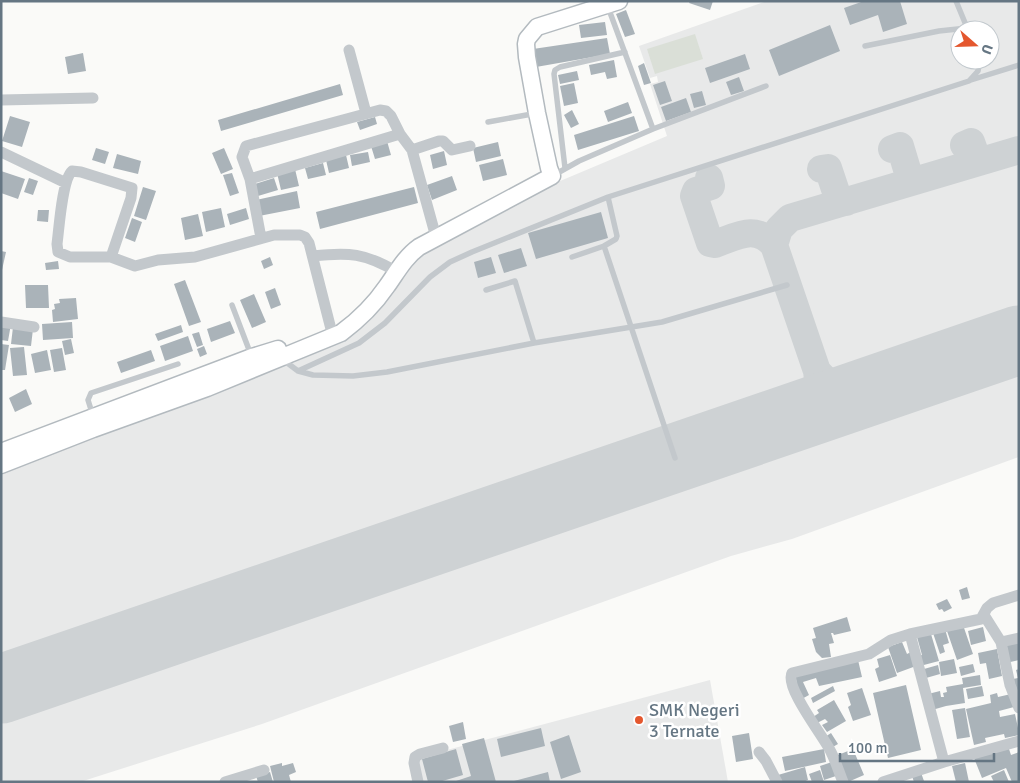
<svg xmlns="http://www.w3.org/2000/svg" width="1020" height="783" viewBox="0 0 1020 783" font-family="Signika,sans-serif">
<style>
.built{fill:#e8e9e9;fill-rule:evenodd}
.pitch{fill:#dadfd7}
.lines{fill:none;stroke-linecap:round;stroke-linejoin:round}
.taxiway{stroke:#ced2d4;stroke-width:28}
.runway{stroke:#ced2d4;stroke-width:69}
.building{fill:#aab3b9}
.secondary-casing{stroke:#b3babf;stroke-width:19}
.lane{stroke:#c3c8cc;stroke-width:5.5}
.street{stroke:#c3c8cc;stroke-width:11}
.secondary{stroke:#fff;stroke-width:16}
.poi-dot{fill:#e4572e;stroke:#fff;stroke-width:2}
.labels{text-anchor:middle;stroke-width:5;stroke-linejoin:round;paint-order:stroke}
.poi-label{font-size:18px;fill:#657683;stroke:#fff;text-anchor:start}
</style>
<rect width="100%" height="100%" fill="#fafaf8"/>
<path class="built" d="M767 1H1019V457L792 539 731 556 262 724 80 782H1V469L278 366 289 365 333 345 353 330 420 253 553 184 667 136 650 84 658 82 657 76 650 78 639 46ZM960 30H990V60H960Z
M710 680 728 782H417L413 759Z"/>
<path class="pitch" d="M695 34 703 59 655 74 647 49Z"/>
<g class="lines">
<path class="taxiway" d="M964 145 971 142 976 156 982 160
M892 149 900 146 909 176 918 180
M821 169 828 168 838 198 846 202
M709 178 711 186 696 191 694 196 710 243 715 244C738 236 755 224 774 245
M862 394C838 390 834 390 817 371L774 245 779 229 790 218 1019 150
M800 415C813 402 820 389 817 371"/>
<path class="runway" d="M1 689 1019 340"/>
</g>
<path class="building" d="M690 1H713L710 10 689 3Z
M864 1H900L907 24 883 32 878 15 850 25 844 8Z
M626 10 635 34 625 37 616 14Z
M605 22 607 35 581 38 579 25Z
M830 25 840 51 779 76 769 50Z
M607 38 610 54 536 67 533 49Z
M83 53 86 71 68 74 65 57Z
M745 54 750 69 710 83 705 68Z
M614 60 617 77 607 79 605 72 591 75 589 65Z
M644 63 651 83 644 85 638 66Z
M577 71 579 80 560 84 558 75Z
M739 77 744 91 731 95 726 82Z
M665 81 672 101 660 105 653 85Z
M574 83 578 103 564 106 560 86Z
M340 84 343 95 221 131 218 120Z
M702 91 706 105 694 108 690 94Z
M686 98 691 112 666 121 661 107Z
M628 102 632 113 608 122 604 111Z
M572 110 579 124 571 128 564 115Z
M10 116 30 122 22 147 2 141Z
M634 116 639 131 578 150 574 135Z
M375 117 377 124 360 130 357 122Z
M387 141 391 155 375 159 371 146Z
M498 142 501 156 476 162 473 148Z
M96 148 109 152 105 164 92 160Z
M224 148 233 169 221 174 212 153Z
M444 151 447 165 433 169 430 155Z
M368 152 370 162 352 166 350 155Z
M117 154 141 161 138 174 113 168Z
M346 155 349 168 329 173 326 160Z
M503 159 507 175 483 181 479 165Z
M323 163 326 175 308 179 305 168Z
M295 169 299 186 281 190 277 173Z
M1 171 25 179 18 199 1 193Z
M232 173 239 193 230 196 223 175Z
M452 176 457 190 432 200 427 185Z
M29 178 38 181 33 195 24 192Z
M274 178 278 190 258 196 255 184Z
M143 187 156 191 146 220 134 216Z
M414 187 418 203 320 229 316 212Z
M297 191 300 208 259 216 256 200Z
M221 208 225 227 206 232 202 212Z
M246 208 249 219 230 225 227 214Z
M38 210H49L48 222 37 221Z
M601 212 608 238 536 259 528 233Z
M198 214 203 236 185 240 181 218Z
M132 218 142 222 135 242 125 238Z
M521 248 527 266 504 273 498 255Z
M1 251 6 252 2 270H1Z
M270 257 273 265 264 269 261 261Z
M491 257 496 273 478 278 474 262Z
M58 261 59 269 46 270 45 263Z
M185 280 201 322 189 326 174 284Z
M25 285H48L49 308H26Z
M275 288 281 305 271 309 265 292Z
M254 294 266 322 252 328 240 300Z
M76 298 78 319 53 322 52 310 55 309 54 304 60 303 59 299Z
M230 321 235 333 211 342 207 329Z
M72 322 73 338 43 340 42 324Z
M1 323 11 324 8 341 1 340Z
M181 325 183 332 158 341 155 334Z
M13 327 33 329 31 346 11 344Z
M199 332 203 345 197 347 192 334Z
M188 336 193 351 165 361 160 346Z
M71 339 74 353 65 355 62 341Z
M1 344 9 345 5 370H1Z
M204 346 207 354 200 357 197 349Z
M24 347 27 375 13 376 10 348Z
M62 348 66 370 54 372 50 350Z
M47 350 51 370 35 373 31 354Z
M151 350 155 361 121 373 117 362Z
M26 389 32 404 15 412 9 398Z
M967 587 970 598 962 600 959 590Z
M947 599 952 608 944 612 942 609 939 610 936 604Z
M847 617 851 631 834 635 833 633H831L834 643 829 644 831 657 822 658 816 652 812 639 816 638 813 628Z
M963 625 973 654 957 660 947 631Z
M983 627 986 641 971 645 968 631Z
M945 629 949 643 943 645 945 652 940 654 933 633Z
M931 634 939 661 920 666 917 656 922 655 917 637Z
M1019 641V660L1006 663 1005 644Z
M902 642 907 654 911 652 916 666 897 673 888 647Z
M997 649 1002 676 989 679 986 663 980 664 978 653Z
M890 655 897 676 879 682 875 669 879 667 877 659Z
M954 659 957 673 941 676 939 662Z
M858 660 862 677 819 686 816 678 803 682 809 695 800 700 795 674Z
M973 664 975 672 961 676 959 667Z
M938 665 940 674 926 678 924 669Z
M1019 669V700L1013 679 1018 678 1016 670Z
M980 675 981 685 963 688 965 703 946 706 932 710 928 694 940 691 941 697H944L943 693 947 692 946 687 963 684 962 678Z
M906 685 921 750 888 758 873 693Z
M833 686 835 691 813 703 811 698Z
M982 686 984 696 968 699 966 689Z
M862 688 871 715 853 721 848 707 851 705 847 693Z
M997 693 998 697 1011 694 1014 707 999 711 1000 717 1015 714 1018 728 1019 727V735L1005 738 1004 734 985 738 986 742 974 745 966 709 991 703 990 695Z
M834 700 846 721 827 732 822 725 828 722 825 719 817 723 813 717 819 713 817 710Z
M965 708 970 737 957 739 952 710Z
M463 722 466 739 453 742 449 726Z
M541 728 545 746 501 757 497 739Z
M749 733 753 759 736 762 732 736Z
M831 733 838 744 831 748 825 737Z
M569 735 581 772 561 779 550 742Z
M484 738 496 782H453L471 776 462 744Z
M1008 746 1011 755 1019 752V782H1012L1006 768 982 778 974 758Z
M456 749 463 775 439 782H428L422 759Z
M824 749 826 762 785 771 782 757Z
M853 749 864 775 848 782 833 757Z
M832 762 836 776 824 780 820 766Z
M282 763V766L293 763 296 772 289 775 291 782H274L270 766Z
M965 763 969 782H956L952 766Z
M805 767 808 780 803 782H780L778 775Z
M820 770 824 782H812L809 774Z
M920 770 924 781 914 782 911 773Z
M1004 770 1009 782H994L991 776Z
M270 772 273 782H258L256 776Z
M548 772 550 782H514V781Z"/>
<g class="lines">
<defs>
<path id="secondary" d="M1 452 252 357 278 349
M1 465 93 429 207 388 341 333C360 319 374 305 387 286 397 272 405 257 419 247L552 176 549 168 537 113 527 57 526 44 527 39 537 27 619 1"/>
</defs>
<use href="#secondary" class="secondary-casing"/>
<path class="lane" d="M956 1 968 30
M865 46 939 31 967 28
M971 80 1019 65
M488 122 532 114
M653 129 766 86
M565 168 554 74 555 70 560 67 625 52
M554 175 579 161 653 129 608 7
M572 257 604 246
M486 290 515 281 534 343
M232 305 251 355
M282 359 298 371 313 375 353 376 387 372 534 343 662 322 787 285
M298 371 359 343 385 323 430 277 450 262 472 252 608 197
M93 416 88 400 91 393 178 364
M675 458 604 246 616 239 617 236 608 197 969 81 978 71 980 60"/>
<path class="street" d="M349 50 366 113
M1 100 93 98
M412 150 439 141H443L452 150 470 146
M1 152 66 183
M250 179 400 134
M261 238 250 179 242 157 246 146 380 110 386 111 391 116 400 134 412 150 434 230
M313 256C349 252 365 253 397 272
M111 257 131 198 132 188 81 172 72 171C62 180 59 230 57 244L58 252 70 257H111L135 266 158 260 195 257 274 235H300L305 237 309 243 333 337
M1 322 34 327
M984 615 1001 642 1019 638
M910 634 944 762
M1001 642 1010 685 1019 708
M759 752 766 761 777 782
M225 782 264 770
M418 782 414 763 415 757 420 754 443 748
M843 782C839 772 836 762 831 752 824 737 784 687 792 673L869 654 891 640 910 634 981 619 987 608 993 603 1019 595
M883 782 944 762 1019 741"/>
<use href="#secondary" class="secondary"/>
</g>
<circle class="poi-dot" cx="639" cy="720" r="5"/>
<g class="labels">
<g class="poi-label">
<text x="649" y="716">SMK Negeri<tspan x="649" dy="21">3 Ternate</tspan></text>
</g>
</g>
<rect width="1020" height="783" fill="none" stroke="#657683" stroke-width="5"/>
<g transform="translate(975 45) rotate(110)"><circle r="24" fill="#ffffff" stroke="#c1c8cd"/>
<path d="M0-4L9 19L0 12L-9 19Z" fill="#e4572e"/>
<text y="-8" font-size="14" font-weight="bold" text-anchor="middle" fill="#657683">U</text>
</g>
<path d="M840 753v8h154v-8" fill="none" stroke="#657683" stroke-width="2.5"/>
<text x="848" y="753" font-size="15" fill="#657683" stroke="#ffffff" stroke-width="4" paint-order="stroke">100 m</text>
</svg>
